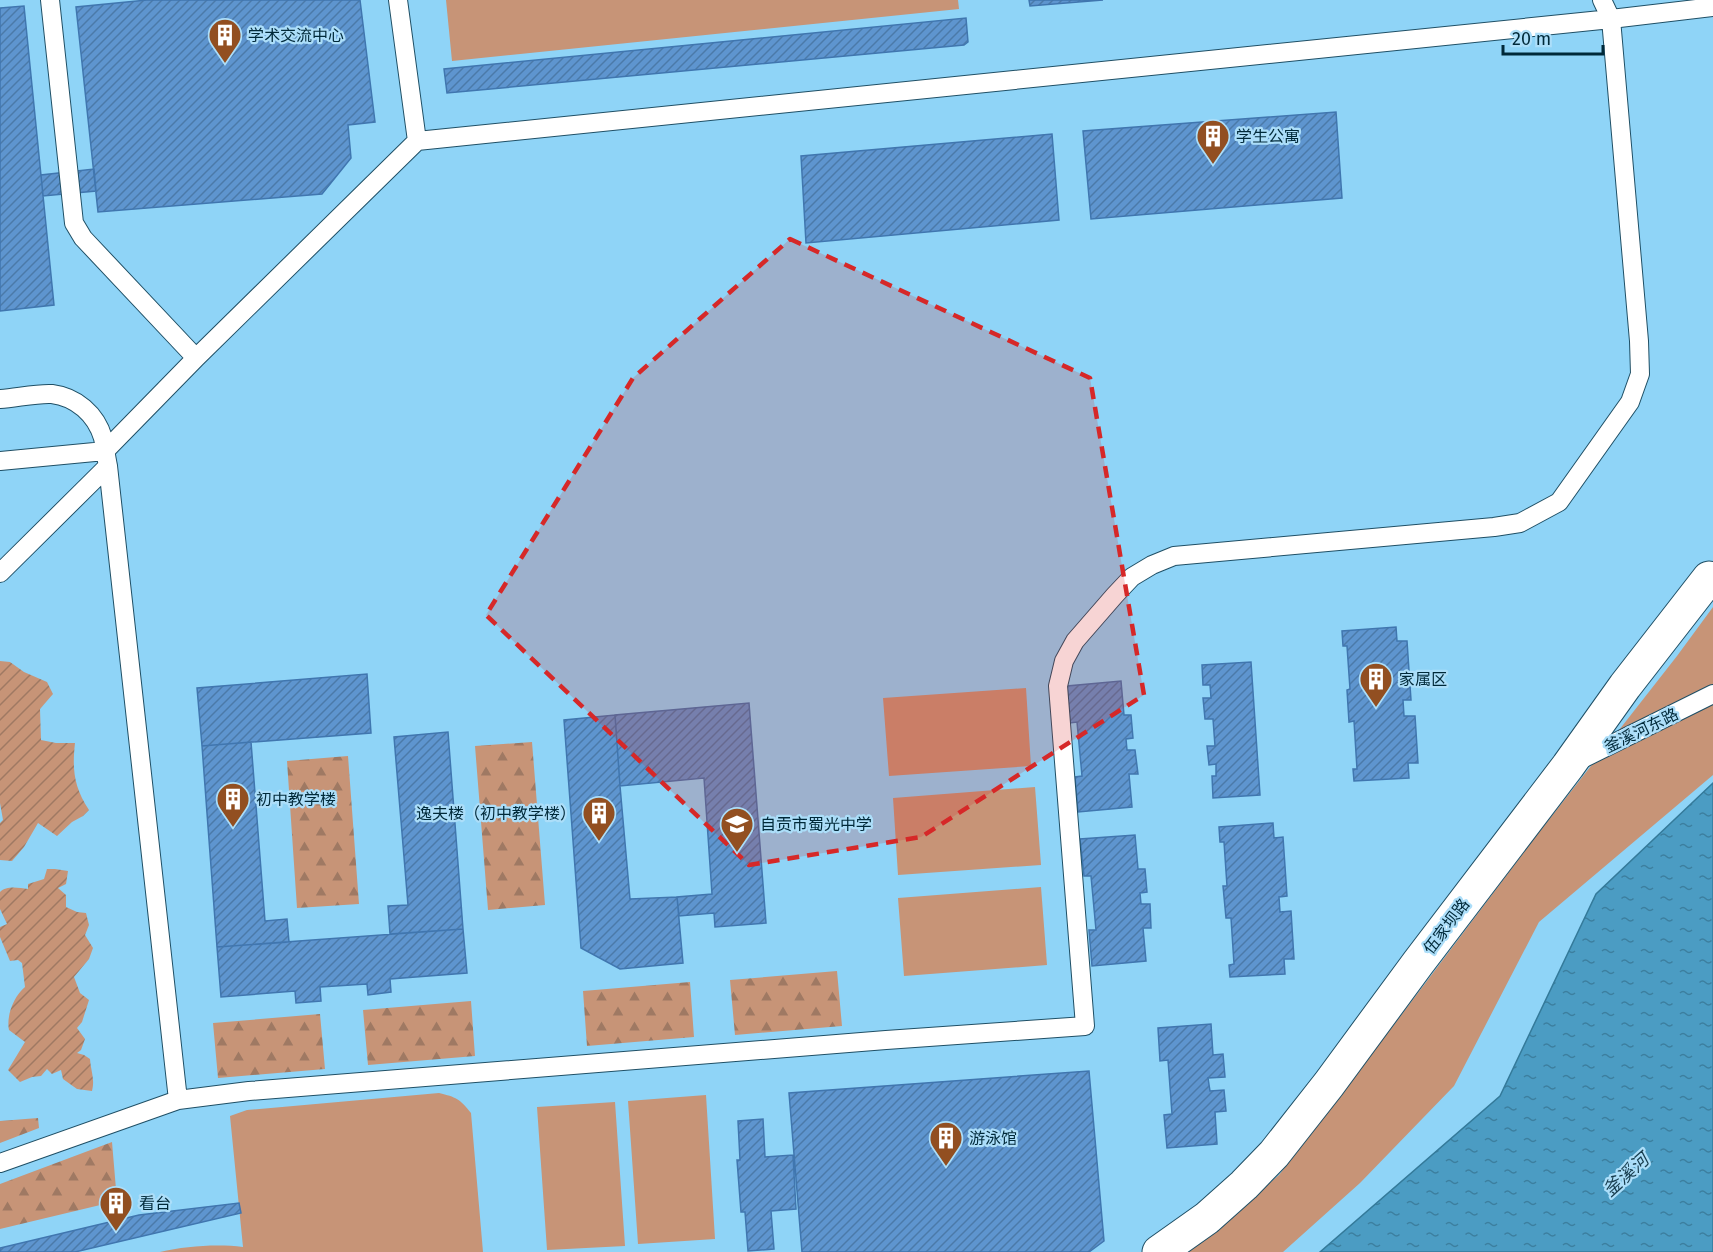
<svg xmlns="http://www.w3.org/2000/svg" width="1713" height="1252" viewBox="0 0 1713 1252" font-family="'Fira Sans','Noto Sans SC',sans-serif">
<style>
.green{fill:#c79477}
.forest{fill:url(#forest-firs)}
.garden{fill:url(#garden-furrows)}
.water{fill:url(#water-ripples);stroke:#347a9a;stroke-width:1.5}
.building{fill:url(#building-hatch);stroke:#4076af;stroke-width:1.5}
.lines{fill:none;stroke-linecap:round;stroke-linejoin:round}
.lane-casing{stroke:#1f4f65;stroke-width:20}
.street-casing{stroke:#1f4f65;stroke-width:35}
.lane{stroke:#fff;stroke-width:18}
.street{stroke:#fff;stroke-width:33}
.marked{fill:#d62828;fill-opacity:0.2;stroke:#d62828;stroke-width:4.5;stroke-dasharray:12 8;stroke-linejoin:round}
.labels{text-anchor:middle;stroke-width:4.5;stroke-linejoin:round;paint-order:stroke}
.poi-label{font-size:16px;fill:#002939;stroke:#acdef9;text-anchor:start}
.street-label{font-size:16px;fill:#002939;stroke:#acdef9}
.water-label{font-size:18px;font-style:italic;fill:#173c4d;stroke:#acdef9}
</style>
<defs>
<pattern id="forest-firs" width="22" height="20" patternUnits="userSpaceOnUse" patternTransform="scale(1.5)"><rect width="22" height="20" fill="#c79477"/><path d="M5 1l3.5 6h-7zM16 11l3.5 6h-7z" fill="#9f7963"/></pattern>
<pattern id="garden-furrows" width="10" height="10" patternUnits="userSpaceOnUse" patternTransform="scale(1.5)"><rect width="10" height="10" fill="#c79477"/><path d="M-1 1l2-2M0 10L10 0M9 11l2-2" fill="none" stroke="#9f7963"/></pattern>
<pattern id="water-ripples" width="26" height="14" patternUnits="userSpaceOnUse" patternTransform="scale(1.5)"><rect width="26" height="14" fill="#4b9cc3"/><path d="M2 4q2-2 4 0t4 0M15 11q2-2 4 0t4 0" fill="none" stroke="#3c7f9f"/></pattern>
<pattern id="building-hatch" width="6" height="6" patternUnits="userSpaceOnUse" patternTransform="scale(1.5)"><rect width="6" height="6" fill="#5e95cf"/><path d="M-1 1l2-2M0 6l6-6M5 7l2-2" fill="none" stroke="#4b7aa9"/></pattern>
</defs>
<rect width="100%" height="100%" fill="#8fd4f7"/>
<path class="green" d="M446 0H958L959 9 452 61Z
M1713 607V775L1539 922 1454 1086 1360 1183 1283 1252H1189L1279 1175 1387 1034 1540 831 1677 656Z
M1026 688 1031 766 889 776 883 698Z
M1035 787 1041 865 898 875 893 798Z
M1041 887 1047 965 904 976 898 898Z
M439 1093C456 1097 460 1099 471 1113L483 1252H160C186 1246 217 1244 243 1247L230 1116 247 1110Z
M706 1095 715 1239 638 1244 628 1101Z
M615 1102 625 1246 547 1250 537 1107Z"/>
<path class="forest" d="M532 742 545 905 488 910 475 746Z
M348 756 359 904 297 908 287 761Z
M837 971 842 1026 735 1035 730 980Z
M690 982 694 1037 587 1046 583 991Z
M471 1001 475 1056 368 1065 363 1010Z
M320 1014 325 1069 218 1078 213 1023Z
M38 1118 39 1128 0 1143V1121Z
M112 1142 117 1201 0 1229V1184Z"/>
<path class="garden" d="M0 661 10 662 24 672 47 682 53 694 40 709 41 740 56 743H75C72 770 74 787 89 810L83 816 72 822 57 836 38 823 24 847 12 861 0 860V823L3 820 0 803Z
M47 869H55L68 871 66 884 58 888 66 895V907L77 912 86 913 89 925 85 935 93 948 89 959 74 977 80 993 89 1000 82 1022 77 1028 85 1039 81 1050 77 1053 84 1055 90 1059C91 1072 95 1079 92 1091L77 1089 63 1079 61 1070 52 1074 47 1069 41 1076 32 1077 20 1082 8 1070 25 1042 9 1030C6 1016 14 996 25 987L22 963 18 960 10 961 0 937V927L7 924 0 909V892C7 885 19 888 28 889V884L44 879Z"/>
<path class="water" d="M1713 783V1252H1320L1500 1096 1596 894Z"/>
<path class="building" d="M147 0H360L375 122 348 125 351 158 322 194 98 212 76 7Z
M1029 0H1103L1030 6Z
M24 6 54 305 0 311V8Z
M966 18 968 42 964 45 447 93 444 69Z
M1336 112 1342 198 1091 219 1083 131Z
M1052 134 1059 220 806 243 801 156Z
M94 169 96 191 43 196 41 175Z
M1396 627 1397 641H1407L1411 700H1403L1404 716H1415L1418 763H1408L1409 778 1354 781 1353 769H1357L1354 721 1349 722 1347 690 1350 689 1347 646H1343L1342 631Z
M1251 662 1260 795 1213 798 1212 776H1216V764L1209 765 1207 746H1215L1213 719H1205L1203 698H1211L1210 685H1203L1202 665Z
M367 674 371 733 202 746 197 688Z
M1121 681 1124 715H1131L1133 738 1126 739 1127 750H1135L1138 774H1129L1132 807 1078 812 1075 777 1082 776 1077 722 1070 723 1067 686Z
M749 703 766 923 715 927 714 913 679 916 677 897 712 894 704 778 620 786 615 715Z
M615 715 620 786 630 899 677 897 683 963 620 969 581 948 564 720Z
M448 732 463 929 390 934 388 906 408 905 394 737Z
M251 742 265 921 287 919 289 942 217 947 202 746Z
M1273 823 1274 838 1283 837 1287 896 1279 897 1280 912 1291 911 1294 959H1284L1285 974 1230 977 1229 965 1234 964 1231 918H1226L1223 886H1227L1224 842H1220L1219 827Z
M1135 835 1138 869H1145L1147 892 1140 893 1141 904H1150L1151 928H1143L1146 961 1092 966 1089 930H1096L1091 876H1084L1080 839Z
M463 929 467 973 390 979 391 992 368 995 367 984 320 987 321 1001 296 1003 295 991 221 997 217 947Z
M1211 1024 1213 1055 1223 1054 1225 1077 1208 1078 1210 1091 1224 1090 1226 1111 1215 1112 1217 1144 1167 1148 1164 1115 1172 1114 1168 1060 1160 1061 1158 1028Z
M1089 1071 1104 1241 1089 1252H802L789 1093Z
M763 1119 765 1157 793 1155 796 1209 771 1211 774 1249 748 1251 745 1212H741L737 1160H740L738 1121Z
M239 1203 241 1213 75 1252H0V1248L139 1215Z"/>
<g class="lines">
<defs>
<path id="lane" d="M50 0 74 223 83 238 196 358
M398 0 417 141
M1602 0 1611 19 1713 7
M0 399C16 398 37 393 52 394 76 397 96 414 103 438 105 447 106 457 108 466L178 1100
M0 461 105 451 196 358 417 141 1611 19 1639 341 1640 374 1630 402 1559 502 1520 523 1494 527 1174 556 1152 565 1132 577 1115 595 1075 641 1064 661 1058 686 1085 1026 886 1040 249 1091 178 1100 0 1163
M0 573 108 466
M1578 761 1713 694"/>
<path id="street" d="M1159 1252 1207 1218 1244 1185 1274 1154 1329 1084 1418 963 1568 766 1625 686 1709 578"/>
</defs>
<use href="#lane" class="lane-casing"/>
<use href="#street" class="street-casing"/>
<use href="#lane" class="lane"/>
<use href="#street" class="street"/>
</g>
<path class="marked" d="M790 239 1090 378 1144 695 921 837 749 865 486 615 633 378Z"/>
<defs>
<symbol id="building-pin" viewBox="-11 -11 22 30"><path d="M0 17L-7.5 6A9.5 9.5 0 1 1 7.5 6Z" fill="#924f21" stroke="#acdef9"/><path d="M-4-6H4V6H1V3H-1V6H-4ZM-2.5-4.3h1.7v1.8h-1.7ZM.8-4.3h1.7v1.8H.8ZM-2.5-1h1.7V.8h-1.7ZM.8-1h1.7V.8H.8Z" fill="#fff"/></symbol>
<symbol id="school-pin" viewBox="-11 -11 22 30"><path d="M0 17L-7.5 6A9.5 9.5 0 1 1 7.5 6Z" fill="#924f21" stroke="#acdef9"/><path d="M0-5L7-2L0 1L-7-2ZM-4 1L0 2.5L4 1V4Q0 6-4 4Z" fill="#fff"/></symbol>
</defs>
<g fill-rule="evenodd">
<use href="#building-pin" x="206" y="16" width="38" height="52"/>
<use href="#building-pin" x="1194" y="117" width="38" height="52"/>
<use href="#building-pin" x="1357" y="660" width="38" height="52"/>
<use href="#building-pin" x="214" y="780" width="38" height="52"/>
<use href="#building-pin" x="580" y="794" width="38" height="52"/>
<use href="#school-pin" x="718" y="805" width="38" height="52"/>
<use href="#building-pin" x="927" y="1119" width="38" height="52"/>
<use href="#building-pin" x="97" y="1184" width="38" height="52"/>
</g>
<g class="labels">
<g class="poi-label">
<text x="248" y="41">学术交流中心</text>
<text x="1236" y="142">学生公寓</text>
<text x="1399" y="685">家属区</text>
<text x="256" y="805">初中教学楼</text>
<text x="576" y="819" text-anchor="end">逸夫楼（初中教学楼）</text>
<text x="760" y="830">自贡市蜀光中学</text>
<text x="969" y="1144">游泳馆</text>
<text x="139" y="1209">看台</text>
</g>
<g class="street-label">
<text transform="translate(1641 730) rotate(-26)" y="6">釜溪河东路</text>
<text transform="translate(1446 926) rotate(-53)" y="6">伍家坝路</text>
</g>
<g class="water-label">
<text transform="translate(1626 1175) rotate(-42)" y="6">釜溪河</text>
</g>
</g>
<path d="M1503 45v9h100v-9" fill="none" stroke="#002939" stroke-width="3"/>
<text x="1512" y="45" font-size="18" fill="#002939" stroke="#acdef9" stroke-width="4.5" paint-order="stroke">20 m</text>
</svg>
